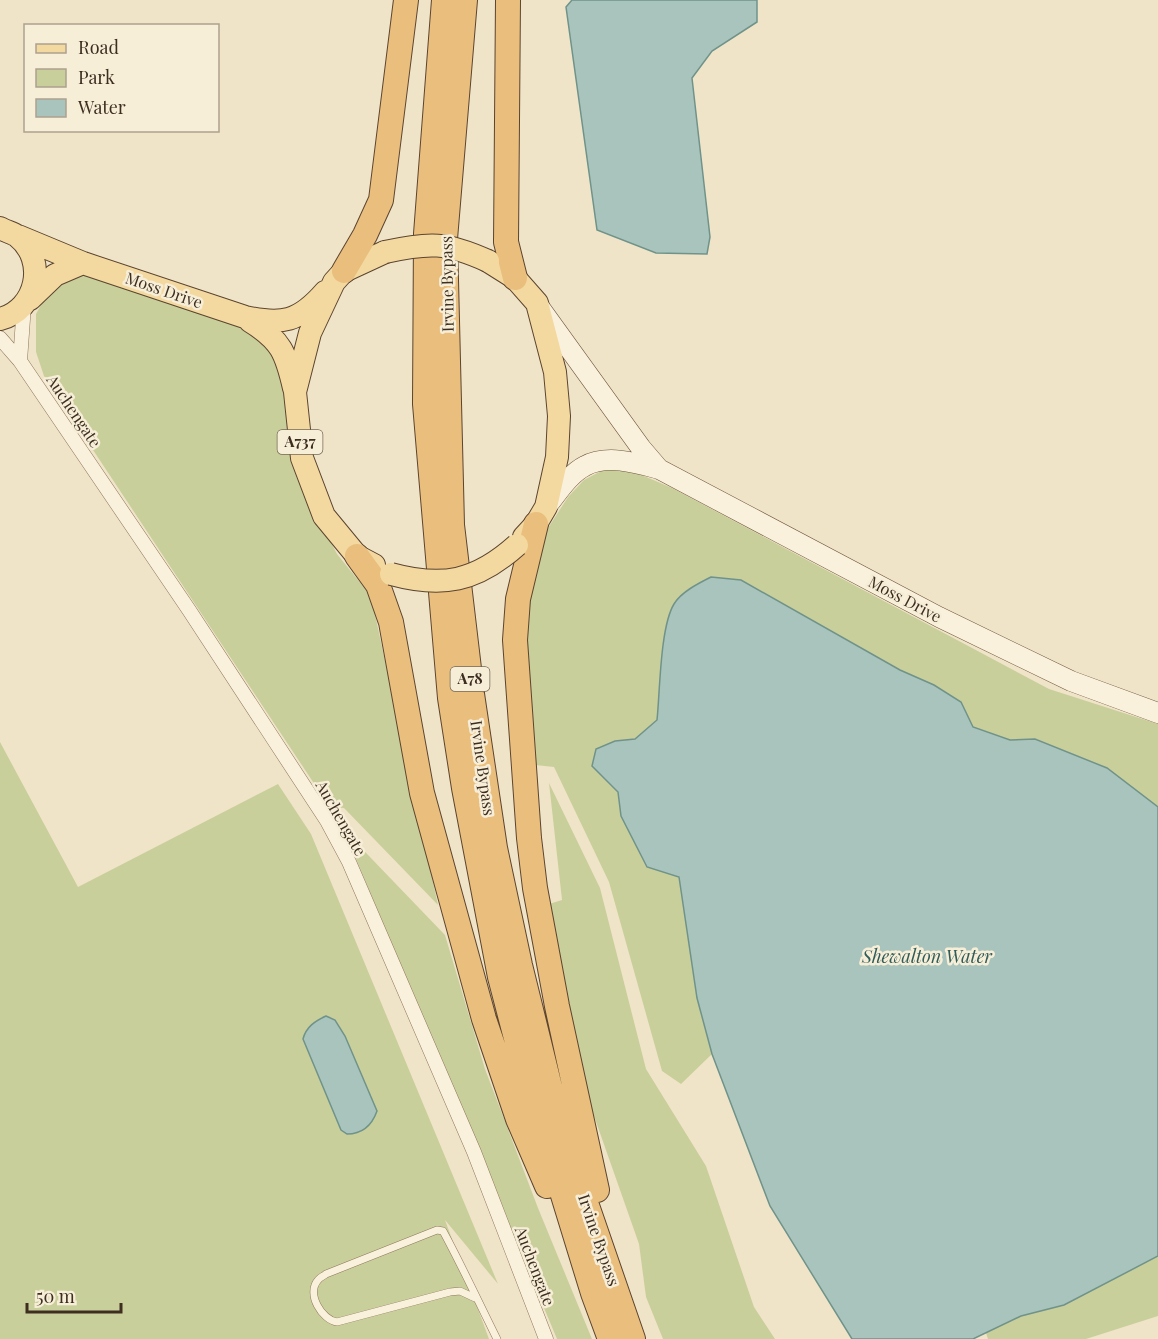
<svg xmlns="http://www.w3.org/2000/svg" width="1158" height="1339" viewBox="0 0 1158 1339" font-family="'Playfair Display',serif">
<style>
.green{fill:#c9cf9b}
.water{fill:#a9c4bc;stroke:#6f938a;stroke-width:1.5}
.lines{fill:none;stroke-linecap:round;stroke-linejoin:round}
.service-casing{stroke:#8d765c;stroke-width:8}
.minor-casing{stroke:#8d765c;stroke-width:15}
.secondary-casing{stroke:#6f573f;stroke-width:21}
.primary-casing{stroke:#5b4430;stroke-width:24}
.trunk-casing{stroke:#5b4430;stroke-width:26}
.service{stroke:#faf1dc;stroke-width:7}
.minor{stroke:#faf1dc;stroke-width:14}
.secondary{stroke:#faf1dc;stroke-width:20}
.primary{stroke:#f3d9a0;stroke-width:22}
.trunk{stroke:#eabe7c;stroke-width:24}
.primary-bridge-casing{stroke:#5b4430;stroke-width:24;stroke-linecap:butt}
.primary-bridge{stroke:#f3d9a0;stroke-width:22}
.labels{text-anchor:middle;stroke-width:5;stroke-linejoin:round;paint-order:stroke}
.shield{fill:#f7eed8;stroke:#756857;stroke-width:1.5}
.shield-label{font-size:15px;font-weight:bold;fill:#3d2e20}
.street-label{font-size:16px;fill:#3d2e20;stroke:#f7eed8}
.water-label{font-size:18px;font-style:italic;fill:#2f5d5a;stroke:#f7eed8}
</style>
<rect width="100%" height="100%" fill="#f0e4c8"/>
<path class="green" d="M95 274 243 326 267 345 282 365 301 484 337 554 371 596 438 905 344 808 328 807 321 794 44 376 36 352V314L46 295 71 277Z
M605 469 630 470 672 488 1049 689 1158 724V807L1107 768 1036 739 1010 740 973 727 960 702 934 685 900 670 674 604 666 629 657 720 635 739 615 741 592 766 618 792 621 816 679 877 697 998 712 1054 681 1084 662 1071 609 882 554 767 535 765 520 635 527 588 548 528 568 497 584 480Z
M0 742 78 887 278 784 311 834 498 1284 445 1220 489 1339H0Z
M549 783 600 888 646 1069 706 1166 754 1307 775 1339H663L646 1297 639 1244 588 1099 549 904 562 900Z
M344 830 445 935 485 1069 538 1208 592 1339H557Z
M1158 1256V1316L1086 1339H988L986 1333 1021 1316 1064 1305Z"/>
<path class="water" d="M572 0H757V22L712 51 692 78 710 237 707 254 656 253 597 230 566 7Z
M711 577 741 580 900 670 934 685 961 702 973 727 1010 740 1035 739 1107 768 1158 807V1256L1064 1305 1021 1316 973 1339H852L770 1206 712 1054 697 998 679 877 647 867 621 816 618 792 592 766 596 749 615 741 635 739 657 720C660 692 660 627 674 604 681 592 699 583 711 577Z
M326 1016 335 1020 345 1036 377 1111C372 1125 362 1134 347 1134L341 1130 303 1039C306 1027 315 1021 326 1016Z"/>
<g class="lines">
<defs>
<path id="service" d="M475 1298 460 1291 450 1292 337 1322C322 1320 306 1294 318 1280 320 1277 324 1276 326 1274L437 1230 443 1231C462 1266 479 1303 497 1339"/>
<path id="minor" d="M0 338 20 361 189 610 327 821 349 862 474 1152 546 1339
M20 361 24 305"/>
<path id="secondary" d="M540 308 641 448 659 469
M546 507C557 494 569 474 585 466 607 454 637 463 659 469L939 617 1071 681 1158 713"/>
<path id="primary" d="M0 228C5 231 13 233 17 236 48 260 37 310 0 319
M18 236 83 263 245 317C282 325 299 322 325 292
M488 261 515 278 537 303 555 372 559 416 557 457 546 507 536 524 524 537
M30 299 55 275 83 263
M250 321C281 340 286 353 294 388
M374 565 357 556 324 516 302 458 295 392 310 333 334 282 344 271 385 252"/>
<path id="trunk" d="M444 0 426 234 425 404 450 698 464 788 500 977 523 1065 593 1293 610 1339
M465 0 445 239 452 525 472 694 495 848 520 965 550 1087 585 1200 633 1339
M508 0 506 242 515 278
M344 271 365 235 381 200 406 0
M536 524 518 599 515 640 529 838 535 888 557 1006 597 1190
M357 556 378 585 391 622 422 793 484 1019 518 1119 547 1186"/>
</defs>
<use href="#service" class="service-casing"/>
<use href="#minor" class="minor-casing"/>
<use href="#secondary" class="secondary-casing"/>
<use href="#primary" class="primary-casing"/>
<use href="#trunk" class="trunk-casing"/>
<use href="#service" class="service"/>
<use href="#minor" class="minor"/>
<use href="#secondary" class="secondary"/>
<use href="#primary" class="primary"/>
<use href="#trunk" class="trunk"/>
<defs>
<path id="primary-bridge" d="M385 252C430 242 446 242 488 261
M391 574C442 588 476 582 517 545"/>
</defs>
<use href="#primary-bridge" class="primary-bridge-casing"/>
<use href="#primary-bridge" class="primary-bridge"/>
</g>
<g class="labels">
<g class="shield">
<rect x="277.5" y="430" width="45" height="24" rx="4.5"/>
<rect x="450.5" y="667" width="39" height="24" rx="4.5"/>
</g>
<g class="shield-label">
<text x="300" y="447">A737</text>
<text x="470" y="684">A78</text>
</g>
<g class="street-label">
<text transform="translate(447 284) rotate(-91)" y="6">Irvine Bypass</text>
<text transform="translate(164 290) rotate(19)" y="6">Moss Drive</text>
<text transform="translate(74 411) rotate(56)" y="6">Auchengate</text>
<text transform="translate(905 599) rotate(28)" y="6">Moss Drive</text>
<text transform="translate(483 768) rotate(82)" y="6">Irvine Bypass</text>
<text transform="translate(341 818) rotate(60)" y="6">Auchengate</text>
<text transform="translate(599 1240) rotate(71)" y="6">Irvine Bypass</text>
<text transform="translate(535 1266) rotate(69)" y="6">Auchengate</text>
</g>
<g class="water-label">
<text x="927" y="963">Shewalton Water</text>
</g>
</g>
<rect x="24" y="24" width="195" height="108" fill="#f7eed8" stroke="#ada18e" stroke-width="1.5"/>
<rect x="36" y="44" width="30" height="9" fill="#f3d9a0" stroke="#ada18e" stroke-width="1.5"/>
<text x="78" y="54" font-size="18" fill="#3d2e20">Road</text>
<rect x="36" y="69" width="30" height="18" fill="#c9cf9b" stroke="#ada18e" stroke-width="1.5"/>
<text x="78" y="84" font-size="18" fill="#3d2e20">Park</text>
<rect x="36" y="99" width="30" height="18" fill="#a9c4bc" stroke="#ada18e" stroke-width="1.5"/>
<text x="78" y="114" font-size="18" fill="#3d2e20">Water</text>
<path d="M27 1303v9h94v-9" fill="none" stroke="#3d2e20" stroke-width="3"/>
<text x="36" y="1303" font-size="18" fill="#3d2e20" stroke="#f7eed8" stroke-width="4.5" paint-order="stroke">50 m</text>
</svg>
